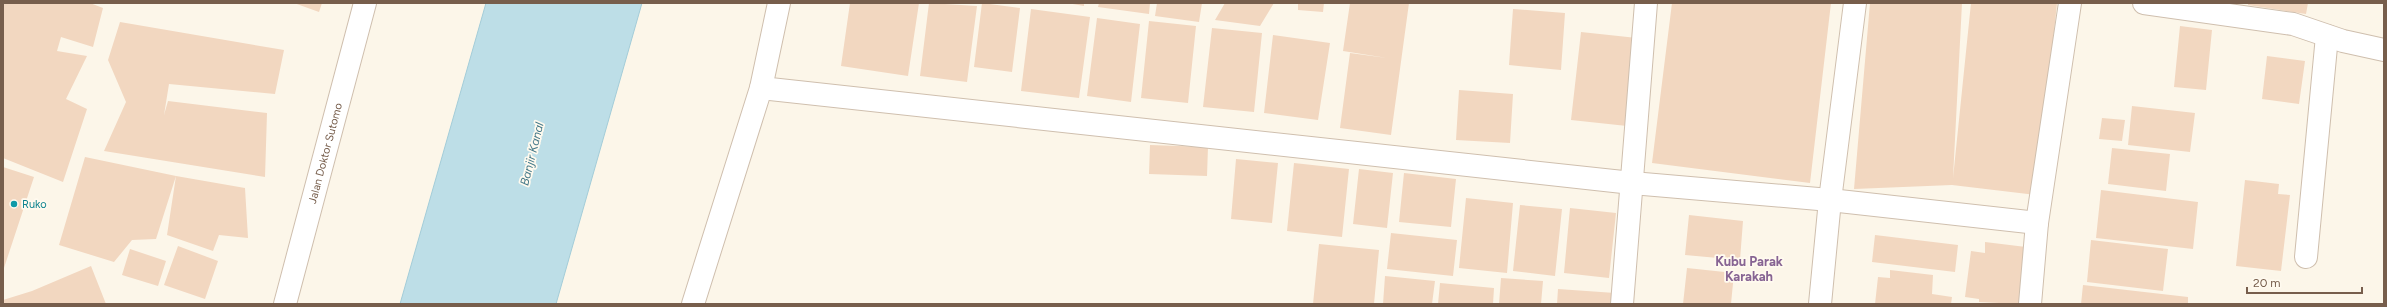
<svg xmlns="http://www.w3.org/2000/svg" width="2387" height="307" viewBox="0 0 2387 307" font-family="Figtree,sans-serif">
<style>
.water{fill:#bddee7;stroke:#a3ccd8}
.building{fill:#f2d7c0}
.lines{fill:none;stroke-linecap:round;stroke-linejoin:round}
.minor-casing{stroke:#cfbfae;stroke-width:24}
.minor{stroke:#fff;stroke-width:22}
.culture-dot{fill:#0f9aa8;stroke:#fffaef;stroke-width:1.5}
.labels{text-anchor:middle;stroke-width:3.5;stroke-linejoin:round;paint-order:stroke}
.street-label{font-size:11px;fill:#775e4c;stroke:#fffaef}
.culture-label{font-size:11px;fill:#0d838f;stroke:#fffaef;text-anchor:start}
.water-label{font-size:12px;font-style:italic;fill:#467a8a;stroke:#fffaef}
.quarter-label{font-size:13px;font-weight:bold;fill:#876493;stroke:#fffaef}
</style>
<rect width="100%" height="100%" fill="#fcf6e9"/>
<path class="water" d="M486 3H642L556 304H400Z"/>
<path class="building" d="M3 3H90L103 8 93 47 61 37 57 51 87 56 66 99 87 109 63 182 3 158Z
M294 3H322L319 12Z
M850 3H919L908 76 841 66Z
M929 3 977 6 967 82 920 76Z
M982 3 1020 8 1012 72 974 67Z
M1067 3H1084V6Z
M1099 3H1150L1149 14 1098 7Z
M1157 3H1202L1199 22 1155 16Z
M1225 3H1274L1260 26 1215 20Z
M1298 3H1324L1323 12 1298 10Z
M1350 3H1409L1391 135 1340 128 1350 53 1387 58 1343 51Z
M1672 3H1831L1810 183 1652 163Z
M1870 3H1962L1953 178 1971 3H2057L2037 195 1952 185 1854 189Z
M2248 3H2308L2306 14 2248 5Z
M1031 9 1090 17 1079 98 1021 91Z
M1513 9 1565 13 1561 70 1509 65Z
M1097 18 1140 24 1131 102 1087 96Z
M1149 21 1196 26 1188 103 1141 98Z
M120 22 284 50 275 94 169 84 164 115 168 101 267 113 265 177 104 151 126 102 108 60Z
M2180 26 2212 30 2206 90 2174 87Z
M1212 28 1262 33 1254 112 1203 107Z
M1581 32 1637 38 1627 126 1571 120Z
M1273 35 1330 43 1318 120 1264 113Z
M2267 56 2305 61 2299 104 2262 99Z
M1459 90 1513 94 1510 143 1456 140Z
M2132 106 2195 113 2190 152 2128 145Z
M2102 118 2125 120 2122 141 2099 139Z
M1150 145 1208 147 1207 176 1149 174Z
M2112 148 2170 154 2166 191 2108 184Z
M85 157 176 176 245 188 248 238 219 235 213 251 167 235 176 176 156 239 132 240 114 262 59 245Z
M1236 159 1278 163 1272 223 1231 219Z
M1294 163 1349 169 1342 237 1287 231Z
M3 167 34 177 3 271Z
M1359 169 1393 173 1387 228 1353 224Z
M1404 173 1456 179 1451 227 1399 222Z
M2245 180 2279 184 2278 194 2290 195 2281 271 2236 266Z
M2101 190 2198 202 2193 249 2096 238Z
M1466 198 1513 203 1507 273 1459 268Z
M1520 205 1562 209 1555 276 1513 271Z
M1570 208 1616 213 1609 278 1564 273Z
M1689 215 1743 221 1740 260 1685 255Z
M1391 233 1457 240 1453 276 1387 269Z
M1875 235 1958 245 1955 272 1872 262Z
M2091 240 2168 249 2163 291 2087 282Z
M1985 242 2026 247 2019 304 1979 302V299L1965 297 1971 251 1985 253Z
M1319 244 1379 250 1374 304H1313Z
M178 246 218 261 205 299 164 285Z
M130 249 166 261 158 286 122 275Z
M91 266 106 304H3V300L32 291Z
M1687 268 1734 273 1731 304H1683Z
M1890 270 1933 275 1932 294 1952 297 1951 304H1875L1878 277 1890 278Z
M1385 276 1435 281 1432 304H1383Z
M1501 278 1543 281 1541 304H1499Z
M1440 283 1494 288 1493 304H1438Z
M2083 285 2188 297V304H2081Z
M1558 289 1615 293V304H1557Z"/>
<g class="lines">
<defs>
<g id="minor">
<path d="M2144 3 2293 24 2343 41 2384 50"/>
<path d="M761 88 1632 183 1830 200 2037 223"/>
<path d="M2306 257 2327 36"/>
<path id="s1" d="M285 304 365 3"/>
<path d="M693 304 761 88 779 3"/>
<path d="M1622 304 1646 3"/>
<path d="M1820 304 1830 200 1855 3"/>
<path d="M2030 304 2037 223 2070 3"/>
</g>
</defs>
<use href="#minor" class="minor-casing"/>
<use href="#minor" class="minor"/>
</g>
<circle class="culture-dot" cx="14" cy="204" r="4"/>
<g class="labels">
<g class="street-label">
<text dy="4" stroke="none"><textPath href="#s1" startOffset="156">Jalan Doktor Sutomo</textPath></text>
</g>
<g class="culture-label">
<text x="22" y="208">Ruko</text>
</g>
<g class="water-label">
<text transform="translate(532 154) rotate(-76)" y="4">Banjir Kanal</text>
</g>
<g class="quarter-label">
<text x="1749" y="266">Kubu Parak<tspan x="1749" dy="15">Karakah</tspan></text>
</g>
</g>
<rect width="2387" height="307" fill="none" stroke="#775e4c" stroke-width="8"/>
<path d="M2247 287v6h115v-6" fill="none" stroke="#775e4c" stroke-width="2"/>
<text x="2253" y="287" font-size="12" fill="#775e4c" stroke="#fffaef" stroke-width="3" paint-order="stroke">20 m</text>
</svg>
